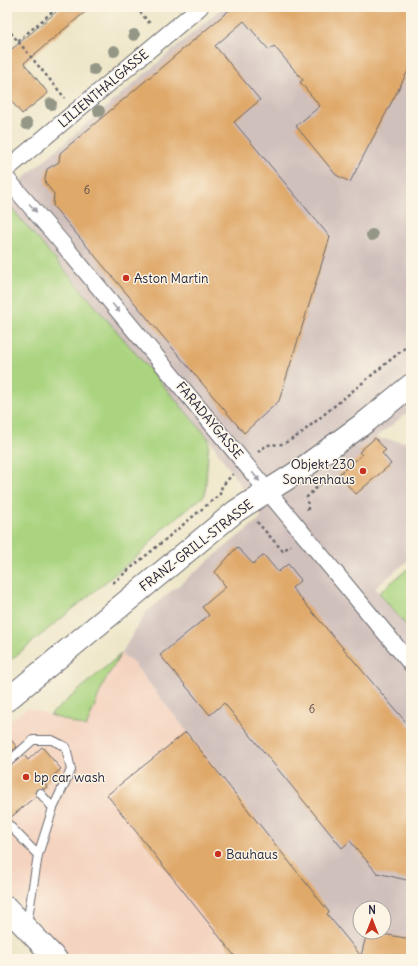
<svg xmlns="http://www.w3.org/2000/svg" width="418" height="966" viewBox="0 0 418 966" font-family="Delius,sans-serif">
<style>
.built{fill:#f4d3c0}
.industrial{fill:#d0c0bc;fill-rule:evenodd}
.green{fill:#aad480;stroke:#667b5e}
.building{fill:#dfa96b}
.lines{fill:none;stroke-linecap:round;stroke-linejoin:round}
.lane-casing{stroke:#69676c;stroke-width:10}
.street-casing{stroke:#69676c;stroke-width:18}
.secondary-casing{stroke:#69676c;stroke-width:24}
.path{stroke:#69676c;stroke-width:2.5;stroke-dasharray:3 3;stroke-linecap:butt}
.lane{stroke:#fff;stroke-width:8}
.street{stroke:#fff;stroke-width:16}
.secondary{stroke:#fff;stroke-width:22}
.tree{fill:#949786}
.oneway{fill:#9c9ca7}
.poi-dot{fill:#c8321e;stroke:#fcf5e5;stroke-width:1.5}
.labels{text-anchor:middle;stroke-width:3;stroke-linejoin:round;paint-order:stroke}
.number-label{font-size:11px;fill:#514447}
.street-label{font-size:13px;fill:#22223b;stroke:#fcf5e5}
.poi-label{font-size:13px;fill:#22223b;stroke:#fcf5e5;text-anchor:start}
</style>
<rect width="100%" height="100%" fill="#fcf5e5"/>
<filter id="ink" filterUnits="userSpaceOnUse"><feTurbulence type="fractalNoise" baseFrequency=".025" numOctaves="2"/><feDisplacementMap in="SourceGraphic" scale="8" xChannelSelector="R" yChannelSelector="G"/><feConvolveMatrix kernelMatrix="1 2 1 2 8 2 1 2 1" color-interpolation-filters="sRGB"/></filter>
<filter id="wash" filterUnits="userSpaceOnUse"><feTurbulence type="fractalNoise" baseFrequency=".012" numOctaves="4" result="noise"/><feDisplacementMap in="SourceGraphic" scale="16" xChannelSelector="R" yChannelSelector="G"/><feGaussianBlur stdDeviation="0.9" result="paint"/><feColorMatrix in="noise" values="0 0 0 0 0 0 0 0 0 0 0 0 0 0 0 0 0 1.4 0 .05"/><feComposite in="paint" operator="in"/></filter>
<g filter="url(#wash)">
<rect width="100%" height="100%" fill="#ede6c8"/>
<path class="built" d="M121 654 134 664 329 912 271 959H71L66 952 7 892V722L28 708 86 727 104 682Z"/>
<path class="industrial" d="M223 7H411V410L375 438 407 442 411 446V558L375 588 411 631V959L277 954 329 912 134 664 121 654 146 612 262 517 209 439 7 203V195L27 175ZM360 908H384V932H360Z"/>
<path class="green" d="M7 203 209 439 205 495 163 528 142 552 7 663Z
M411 566V631L379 593Z
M121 654 104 682 86 727 50 715Z"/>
<g id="blocks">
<path class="building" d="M62 7H91L24 63 48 93 22 114 7 96V43L12 49Z
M233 7H411V65L350 182 336 175 296 126 320 106 300 82 303 80 274 46 269 50 244 21 215 46 260 100 234 122 330 237 279 401 244 433 53 206 54 194 46 184 45 179 47 169 59 162 60 153Z
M375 438 386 450 382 453 391 464 356 494 338 475 362 455 359 452Z
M237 547 253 564 264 555 278 572 288 564 301 580 292 588 411 728V881L377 873 350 841 342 848 224 703 210 715 160 655 209 615 202 607 226 587 215 572Z
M186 732 329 912 327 914 361 956 367 932H371L411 939V959H237L107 795Z
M7 735 17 747 7 756Z
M42 747 61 769 45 783 47 787 44 789H37L35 792 36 796 10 818H7V768L24 755 28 760Z"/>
</g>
</g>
<g filter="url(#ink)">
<use href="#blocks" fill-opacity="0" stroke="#69676c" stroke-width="1"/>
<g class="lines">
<defs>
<path id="lane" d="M7 763 33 740H52L66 747 71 770 53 808 38 855
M40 793 53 808
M7 823 38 855 27 924"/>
<path id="street" d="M7 169 200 7
M7 179 62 243 411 664"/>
<path id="secondary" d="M7 700 236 511 296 473 367 421 411 385
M7 908 56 959"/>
</defs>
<use href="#lane" class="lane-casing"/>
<use href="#street" class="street-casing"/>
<use href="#secondary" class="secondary-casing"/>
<path class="path" d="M136 7 151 25
M7 28 65 98
M18 41 58 7
M258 452 267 445 283 444 299 435 411 343
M308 510 307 497 324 480
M257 522 283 551 291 545
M113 583 220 494 222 486 233 474"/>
<use href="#lane" class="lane"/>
<use href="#street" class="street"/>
<use href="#secondary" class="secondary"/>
</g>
<g class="tree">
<circle cx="134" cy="35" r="6"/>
<circle cx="114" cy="51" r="6"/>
<circle cx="94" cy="69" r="6"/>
<circle cx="51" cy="104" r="6"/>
<circle cx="99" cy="111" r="6"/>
<circle cx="27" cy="124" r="6"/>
<circle cx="372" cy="235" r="6"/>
</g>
<defs><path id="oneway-solid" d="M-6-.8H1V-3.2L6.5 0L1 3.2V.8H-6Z"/></defs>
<g class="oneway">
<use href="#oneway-solid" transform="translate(33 208) rotate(49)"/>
<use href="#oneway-solid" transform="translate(116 308) rotate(50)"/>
<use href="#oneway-solid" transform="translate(256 477) rotate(52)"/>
</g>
</g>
<g class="poi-dot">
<circle cx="126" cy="278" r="4"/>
<circle cx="363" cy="471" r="4"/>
<circle cx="26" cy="777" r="4"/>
<circle cx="218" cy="854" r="4"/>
</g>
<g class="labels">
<g class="number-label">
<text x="87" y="194">6</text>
<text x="312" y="713">6</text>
</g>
<g class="street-label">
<text transform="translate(103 88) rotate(-40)" y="5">LILIENTHALGASSE</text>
<text transform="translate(210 420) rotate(50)" y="5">FARADAYGASSE</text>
<text transform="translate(196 545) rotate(-38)" y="5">FRANZ-GRILL-STRASSE</text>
</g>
<g class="poi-label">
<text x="134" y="283">Aston Martin</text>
<text x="355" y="469" text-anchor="end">Objekt 230<tspan x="355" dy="15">Sonnenhaus</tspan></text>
<text x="34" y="782">bp car wash</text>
<text x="226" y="859">Bauhaus</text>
</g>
</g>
<rect width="418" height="966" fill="none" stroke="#fcf5e5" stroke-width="24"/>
<g transform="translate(372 920)"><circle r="19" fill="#fcf5e5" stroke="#a5a1a1"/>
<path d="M0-3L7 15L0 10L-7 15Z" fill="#c8321e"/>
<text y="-6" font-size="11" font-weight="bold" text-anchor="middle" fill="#22223b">N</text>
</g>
</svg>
